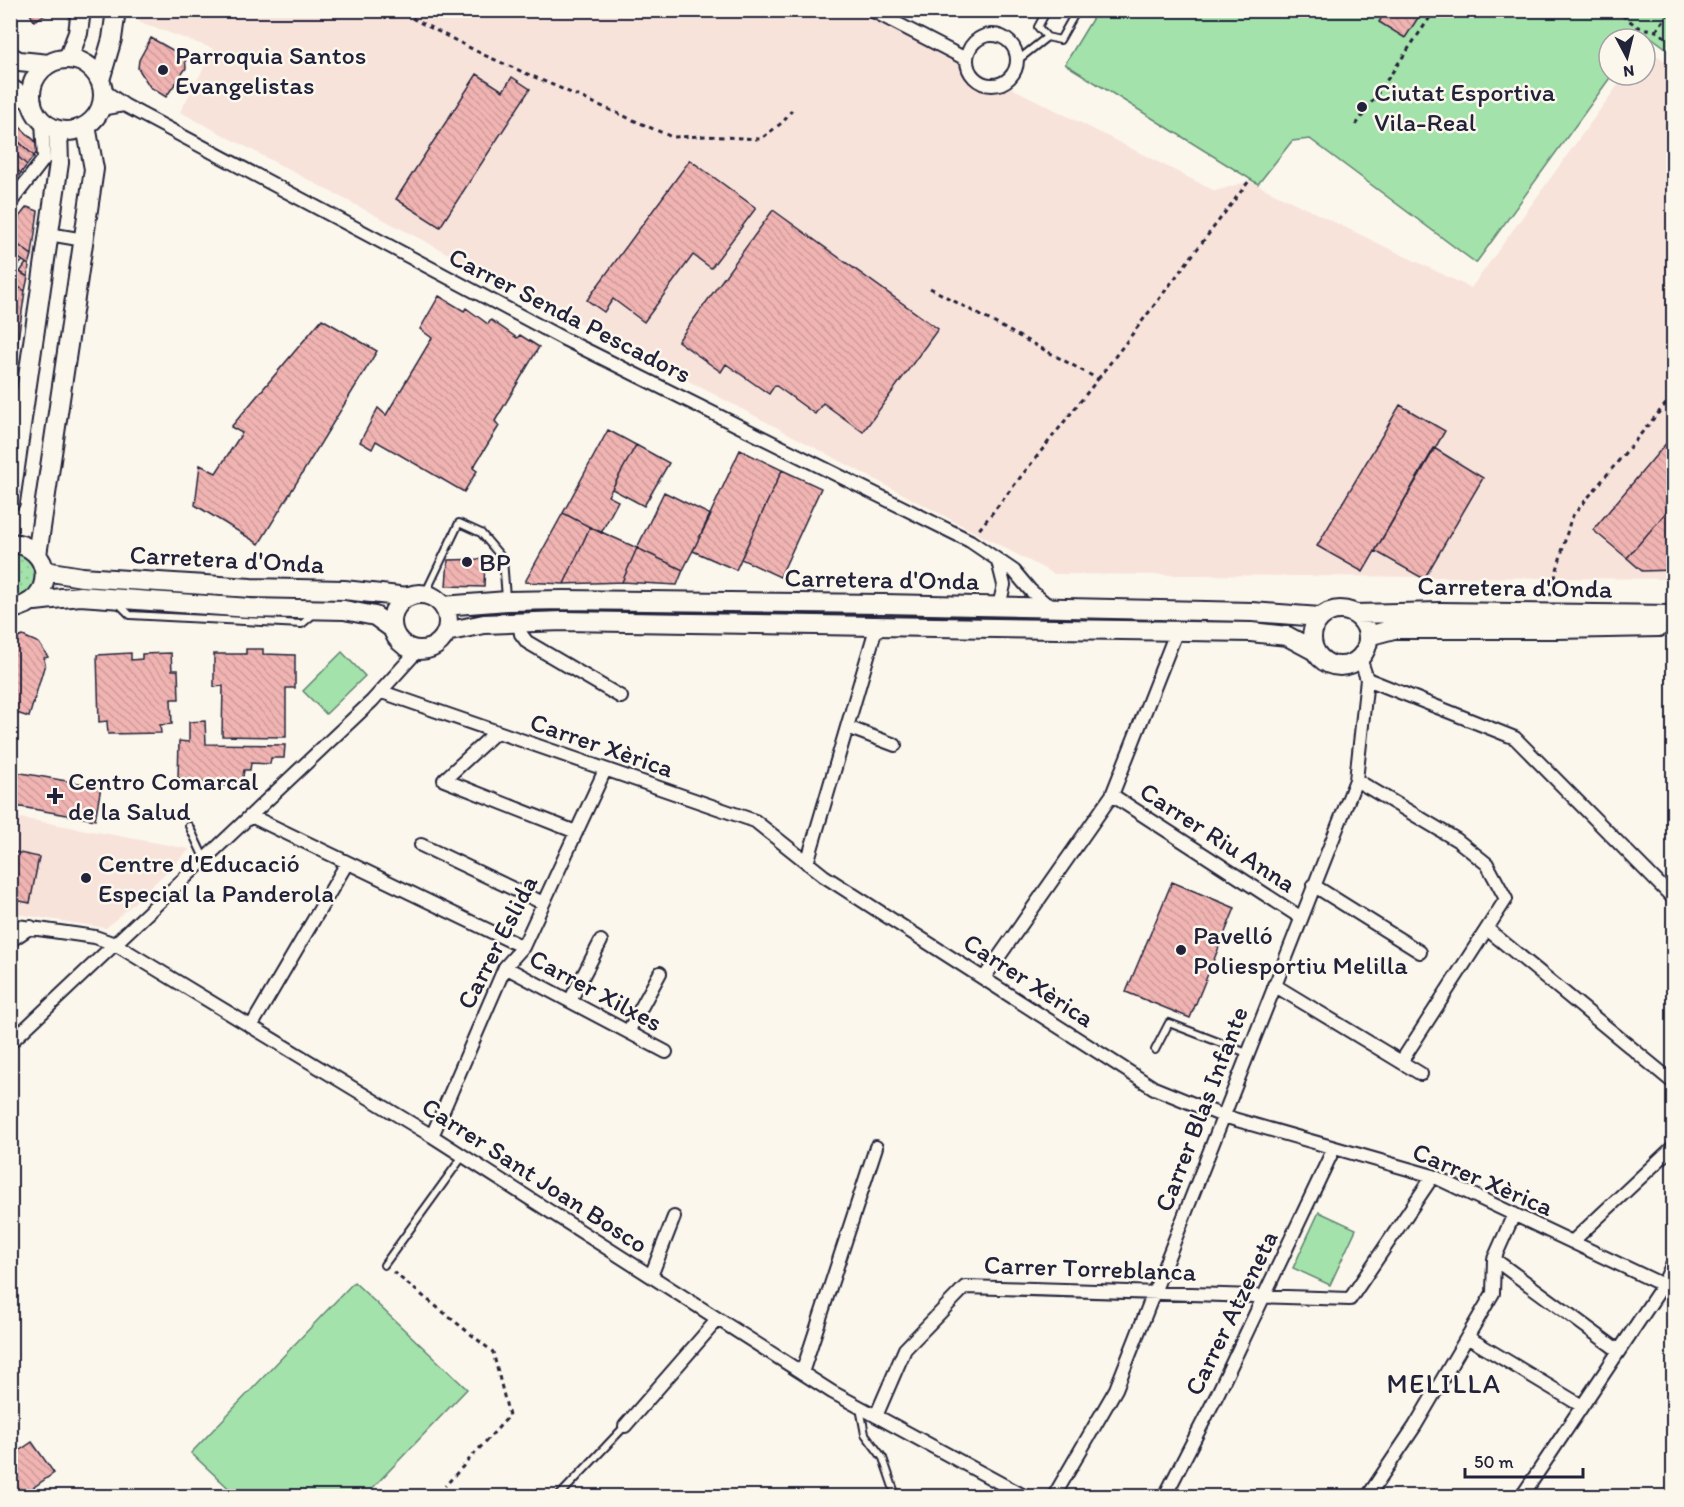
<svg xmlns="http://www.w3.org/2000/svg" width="1684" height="1507" viewBox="0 0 1684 1507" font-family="Itim,sans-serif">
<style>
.built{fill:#f8e3db}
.grass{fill:url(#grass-dots);stroke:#628272;stroke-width:1.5}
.garden{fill:#a3e2aa;stroke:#628272;stroke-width:1.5}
.building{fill:url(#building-back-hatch);stroke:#22223b;stroke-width:1.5}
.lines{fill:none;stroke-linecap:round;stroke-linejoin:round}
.lane-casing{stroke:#22223b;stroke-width:10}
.street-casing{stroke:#22223b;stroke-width:16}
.secondary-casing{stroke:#22223b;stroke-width:22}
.path{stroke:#22223b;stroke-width:3;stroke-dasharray:4.5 4.5;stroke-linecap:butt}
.lane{stroke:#fbf7ec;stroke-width:6}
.street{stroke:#fbf7ec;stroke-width:12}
.secondary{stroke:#fbf7ec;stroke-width:18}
.poi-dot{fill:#22223b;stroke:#fbf7ec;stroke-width:2}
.labels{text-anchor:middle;stroke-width:5;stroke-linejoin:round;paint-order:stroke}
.poi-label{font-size:26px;fill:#22223b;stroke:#fbf7ec;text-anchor:start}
.street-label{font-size:26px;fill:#22223b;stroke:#fbf7ec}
.neighbourhood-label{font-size:27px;letter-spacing:1.5px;fill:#22223b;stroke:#fbf7ec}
</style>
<defs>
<pattern id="grass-dots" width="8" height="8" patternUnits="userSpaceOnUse" patternTransform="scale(1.5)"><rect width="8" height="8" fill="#a3e2aa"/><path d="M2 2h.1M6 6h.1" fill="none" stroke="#8cc293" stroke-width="1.8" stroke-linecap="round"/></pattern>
<pattern id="building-back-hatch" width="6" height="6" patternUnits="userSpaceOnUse" patternTransform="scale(1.5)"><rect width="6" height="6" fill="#f0b4b2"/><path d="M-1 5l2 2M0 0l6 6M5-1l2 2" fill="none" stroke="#ce9a9a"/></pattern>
</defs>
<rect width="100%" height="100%" fill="#fbf7ec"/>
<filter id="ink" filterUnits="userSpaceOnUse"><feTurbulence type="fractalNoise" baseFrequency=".0167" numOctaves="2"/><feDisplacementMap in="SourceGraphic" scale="12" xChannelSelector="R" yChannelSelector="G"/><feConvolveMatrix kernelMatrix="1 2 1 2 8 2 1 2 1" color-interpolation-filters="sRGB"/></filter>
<g filter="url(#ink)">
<path class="built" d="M141 10 860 11 1215 191 1249 181 1471 288 1625 75H1645V48L1673 66V579L1054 574 180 112 214 49 139 22Z
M10 816 190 849 131 906 106 928 11 913Z"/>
<path class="grass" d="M10 553C46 556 42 602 11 599Z"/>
<path class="garden" d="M1097 11H1673V53L1644 32 1638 39H1609V75H1612L1476 263 1310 139 1292 141 1258 184 1065 64Z
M342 652 365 676 326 714 303 691Z
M1319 1212 1356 1229 1330 1285 1293 1268Z
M354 1282 467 1389 365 1496H237L191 1453Z"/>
<path class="building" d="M28 10H52V11L34 21Z
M1386 10H1423L1405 38 1379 22Z
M151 38 185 57 186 68 166 97 150 87 138 68 139 60Z
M477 74 503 91 512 77 530 89 440 227 396 199Z
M10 118 35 141 38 151 34 156 10 134Z
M14 137 34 156 27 165 10 149V140Z
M10 149 27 165 21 173 10 164Z
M690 160 756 208 711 268 693 255 644 322 613 299 604 312 587 300Z
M10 164 21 173 14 182 10 179Z
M27 207 38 211 32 255 10 239V228Z
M773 210 938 329 863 432 823 403 815 414 775 385 769 394 726 364 721 372 678 341Z
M10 239 32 255 29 265 10 252Z
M10 252 23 261 18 265 16 263 14 268 10 266Z
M26 263 29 265 28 277 20 272Z
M10 266 28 277 25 291 10 281Z
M10 281 25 291 18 339 10 334Z
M439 296 464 311 466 308 488 324 491 320 517 338 520 335 539 347 495 421 499 426 473 468 477 471 464 492 376 441 372 449 360 442 378 408 386 415 432 338 420 329Z
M322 319 377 351 259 544 195 505 200 465 216 473 242 433 231 427Z
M10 334 18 339 12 380 10 379Z
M1400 405 1445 431 1363 572 1317 546Z
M608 430 636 445 608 496 618 501 601 533 563 513Z
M1674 434V503L1627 558 1593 530Z
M636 445 669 463 644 506 612 489Z
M1434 448 1483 478 1424 579 1375 551Z
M740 450 782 470 736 570 693 551Z
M782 470 821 488 780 577 741 559Z
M664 492 711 515 683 570 637 548Z
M1674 503V570L1642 571 1627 558Z
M563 513 590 527 564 584 525 582Z
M590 527 637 548 622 582 564 584Z
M637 548 683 570 677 585 622 582Z
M485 559 484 587 446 586 448 560Z
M23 636 39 643 48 657 44 658 45 664 29 717 10 711V640Z
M246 649H263V654L295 655V688H286V737L222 736 223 686 214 687V654H246Z
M131 653V660L142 659V654L171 653 172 670H178L179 699H171L172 724 160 725 161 733 108 734 107 721 99 722 97 655Z
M205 721 206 744 285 745 284 758H271L270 764 251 763 250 770H244L241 789 178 778 179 741 189 742V722Z
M10 771 101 787 95 820 10 805Z
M10 851 39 857 30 903 10 899Z
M1172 882 1235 908 1190 1018 1126 992Z
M32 1442 54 1473 21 1496H10V1457Z"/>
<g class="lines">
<defs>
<path id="lane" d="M1047 10 1038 27 1047 37 1060 40 1077 10
M1018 60 1047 37
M425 594 459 523 481 533 503 559 506 598
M119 604 130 615 302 624 314 614
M189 826 205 860
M1155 1050 1169 1023 1247 1053
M384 1265 463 1156
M860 1408 865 1434 883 1458 896 1496
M559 1496 625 1426"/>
<path id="street" d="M871 10 966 59
M967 60a25 25 0 1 1 50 0a25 25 0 1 1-50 0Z
M103 90 124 105 564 339 970 541 1014 571 1030 590 1051 608
M100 109 124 105
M10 203 44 159 42 121
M49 234 84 240
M998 561 1004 585 999 606
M519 621 521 634 527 642 621 697
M1367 679 1515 738 1674 899
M382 692 755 821 824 876 1154 1088 1223 1116 1433 1176 1663 1285
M847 727 895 745
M496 732 444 780 576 832
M1356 780 1457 840 1487 864 1506 899 1401 1062
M1112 795 1300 917
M251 816 523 947
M421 845 543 903
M807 863 877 625
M1313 885 1420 952
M10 925 95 937 115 944 432 1136 832 1392 1024 1496
M1487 929 1674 1083
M10 941 31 927
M505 967 666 1052
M984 978 1112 795 1177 630
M1274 985 1421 1074
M570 1001 601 941
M252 1025 347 863
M628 1032 660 973
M10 1043 372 701 419 649
M432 1136 505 967 523 947 605 770
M1572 1242 1674 1146
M1494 1259 1619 1351
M651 1276 674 1217
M1467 1337 1582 1406
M802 1373 876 1147
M876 1416 905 1349 965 1287 1350 1299 1433 1176
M625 1426 718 1319
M1054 1496 1116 1389 1356 780 1367 679 1360 658
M1165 1496 1218 1393 1334 1148
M1368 1496 1415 1426 1493 1293 1494 1259 1514 1214
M1522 1496 1663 1285 1674 1261"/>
<path id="secondary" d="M10 56 19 61 49 64
M68 59 78 33 81 10
M31 95a36 36 0 1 1 72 0a36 36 0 1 1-72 0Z
M100 80 112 39 116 10
M10 88 32 102
M10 502 59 163 58 130
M10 543C53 544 59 603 10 609
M37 555 94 169 86 126
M45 571 82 577 251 588 344 590 408 597
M392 622a28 28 0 1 1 56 0a28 28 0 1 1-56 0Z
M35 601 80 596 250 608 344 610 375 616 393 629
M443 606 507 601 564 600 883 604 1252 612 1320 617
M1312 638a28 28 0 1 1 56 0a28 28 0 1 1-56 0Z
M1355 614 1441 612 1674 615
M446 632 484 624 563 621 1251 632 1287 636 1315 651
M1368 636 1394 629H1556L1659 627"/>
</defs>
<use href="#lane" class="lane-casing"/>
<use href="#street" class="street-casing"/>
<use href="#secondary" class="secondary-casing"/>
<path class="path" d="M396 10 484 55 672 137 707 136 761 139 784 121 792 110
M1615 10 1638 27 1656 31 1674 43
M1656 31 1671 10
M1356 125 1435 10
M930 288 1098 379 978 531
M1098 379 1249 181
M1550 596 1571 518 1674 394
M393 1272 493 1352 509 1416 445 1486"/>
<use href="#lane" class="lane"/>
<use href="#street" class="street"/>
<use href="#secondary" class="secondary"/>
</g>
</g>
<g class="poi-dot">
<circle cx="163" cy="70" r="6"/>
<circle cx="1362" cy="107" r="6"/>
<circle cx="467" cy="562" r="6"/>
<path d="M52 787h6v6h6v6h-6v6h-6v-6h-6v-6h6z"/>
<circle cx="86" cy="878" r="6"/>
<circle cx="1181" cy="950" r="6"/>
</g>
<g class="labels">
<g class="poi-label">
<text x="175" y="64">Parroquia Santos<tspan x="175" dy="30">Evangelistas</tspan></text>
<text x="1374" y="101">Ciutat Esportiva<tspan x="1374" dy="30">Vila-Real</tspan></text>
<text x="479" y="571">BP</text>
<text x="68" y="790">Centro Comarcal<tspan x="68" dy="30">de la Salud</tspan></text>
<text x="98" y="872">Centre d'Educació<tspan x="98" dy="30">Especial la Panderola</tspan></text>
<text x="1193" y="944">Pavelló<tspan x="1193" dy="30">Poliesportiu Melilla</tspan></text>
</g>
<g class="street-label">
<text transform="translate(570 315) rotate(27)" y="9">Carrer Senda Pescadors</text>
<text transform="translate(227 559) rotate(3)" y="9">Carretera d'Onda</text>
<text transform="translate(882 579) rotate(1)" y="9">Carretera d'Onda</text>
<text transform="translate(1515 587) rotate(1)" y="9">Carretera d'Onda</text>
<text transform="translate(602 745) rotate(19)" y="9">Carrer Xèrica</text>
<text transform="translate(1218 837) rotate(33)" y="9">Carrer Riu Anna</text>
<text transform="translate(497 942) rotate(-63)" y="9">Carrer Eslida</text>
<text transform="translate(1029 980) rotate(33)" y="9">Carrer Xèrica</text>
<text transform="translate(596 990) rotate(28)" y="9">Carrer Xilxes</text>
<text transform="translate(1201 1109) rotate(-69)" y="9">Carrer Blas Infante</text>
<text transform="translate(535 1175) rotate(33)" y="9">Carrer Sant Joan Bosco</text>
<text transform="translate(1483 1179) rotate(23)" y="9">Carrer Xèrica</text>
<text transform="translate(1090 1268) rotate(2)" y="9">Carrer Torreblanca</text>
<text transform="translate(1231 1313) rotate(-64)" y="9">Carrer Atzeneta</text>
</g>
<g class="neighbourhood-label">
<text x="1444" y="1393">MELILLA</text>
</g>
</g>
<rect width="1684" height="1507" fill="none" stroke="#fbf7ec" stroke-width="36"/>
<rect x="18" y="18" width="1648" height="1471" fill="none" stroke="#22223b" stroke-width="2" filter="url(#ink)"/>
<g transform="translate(1627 57) rotate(173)"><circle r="28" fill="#fbf7ec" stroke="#a4a2a5" stroke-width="1.5"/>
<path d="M0-4.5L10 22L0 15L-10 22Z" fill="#22223b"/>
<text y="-9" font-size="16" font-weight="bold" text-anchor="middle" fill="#22223b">N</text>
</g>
<path d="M1465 1468v9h118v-9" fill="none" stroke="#22223b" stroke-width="3"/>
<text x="1474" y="1468" font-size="18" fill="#22223b" stroke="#fbf7ec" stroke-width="4.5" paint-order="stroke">50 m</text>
</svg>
